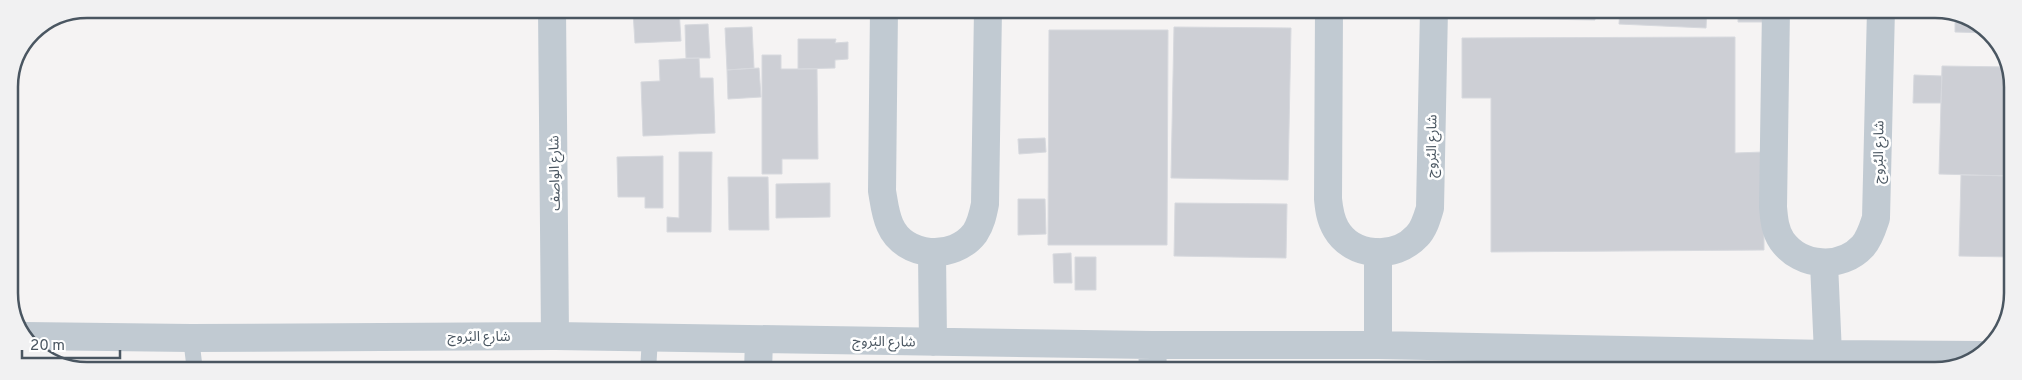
<svg xmlns="http://www.w3.org/2000/svg" width="2022" height="380" viewBox="0 0 2022 380" font-family="Overpass,'Noto Sans Arabic',sans-serif">
<style>
.building{fill:#cdcfd5;stroke:#d7d9de}
.lines{fill:none;stroke-linecap:round;stroke-linejoin:round}
.service{stroke:#c1cad2;stroke-width:16}
.minor{stroke:#c1cad2;stroke-width:28}
.labels{text-anchor:middle;stroke-width:5;stroke-linejoin:round;paint-order:stroke}
.street-label{font-size:14px;fill:#4a5661;stroke:#fff}
.rim{fill:none;stroke:#4a5661;stroke-width:2.5}
</style>
<rect width="100%" height="100%" fill="#f5f3f3"/>
<path class="building" d="M662 9H679L681 41 635 43 633 12Z
M771 9H792V12L771 13Z
M1015 9H1046V16H1015Z
M1058 9H1148V17H1058Z
M1541 9H1595V20L1540 19Z
M1620 9H1707L1706 28 1619 24Z
M1738 9H1764V22H1738Z
M1955 14 1987 28 1990 33 1955 32Z
M708 24 710 58H686L685 25Z
M752 27 754 68 727 70 725 28Z
M1174 27 1291 28 1288 180 1171 178Z
M1049 30H1168L1167 245H1048Z
M1735 37V153L1764 152V250L1491 252V98H1462V38Z
M798 39H836L835 43 848 42V59L835 60V68L798 69Z
M762 55H781V69H817L818 159H782V174H762Z
M699 58 700 78H713L715 133 643 136 641 82 660 81 659 60Z
M1942 66 2010 67 2012 71V176L1939 174Z
M759 68 761 97 728 99 727 70Z
M1914 75 1942 76 1941 103H1913Z
M1045 138 1046 152 1019 154 1018 139Z
M679 152H712L711 232H667V217L679 218Z
M663 156V208H645V197H618L617 157Z
M1961 175 2012 176V257L1959 256Z
M728 177H768L769 230H729Z
M830 183V217L776 218V184Z
M1018 199H1045L1046 234 1018 235Z
M1175 203 1287 204 1286 258 1174 256Z
M1071 253 1072 283H1054L1053 254Z
M1075 257H1096V290H1075Z
M1218 363 1328 371H1217Z"/>
<g class="lines">
<path class="service" d="M191 338 195 371
M648 371 650 338"/>
<path class="minor" d="M552 9 555 336
M884 9 882 191C884 202 885 214 890 225 904 258 954 261 975 233 981 224 983 214 985 204L988 9
M1329 9 1328 199C1329 209 1330 219 1336 229 1352 257 1395 260 1417 236 1424 229 1427 218 1430 208L1434 9
M1776 9 1773 207C1774 219 1775 231 1782 241 1801 267 1841 270 1863 246 1870 238 1873 227 1876 218L1881 9
M1378 252V345
M932 253 933 342
M1824 263 1828 354
M25 336 191 338 555 336 1152 345H1378L1828 354 1980 355
M1152 345 1153 371
M758 371 759 340"/>
</g>
<g class="labels">
<g class="street-label">
<text transform="translate(1431 146) rotate(-89)" y="5">شارع البُروج</text>
<text transform="translate(1878 152) rotate(-89)" y="5">شارع البُروج</text>
<text transform="translate(554 173) rotate(-91)" y="5">شارع الواصف</text>
<text x="479" y="341">شارع البُروج</text>
<text transform="translate(884 341) rotate(1)" y="5">شارع البُروج</text>
</g>
</g>
<path d="M0 0H2022V380H0ZM87 18H1935A69 69 0 0 1 2004 87V293A69 69 0 0 1 1935 362H87A69 69 0 0 1 18 293V87A69 69 0 0 1 87 18Z" fill="#f1f1f2" fill-rule="evenodd"/>
<path class="rim" d="M87 18H1935A69 69 0 0 1 2004 87V293A69 69 0 0 1 1935 362H87A69 69 0 0 1 18 293V87A69 69 0 0 1 87 18Z"/>
<path d="M22 350v8h98v-8" fill="none" stroke="#4a5661" stroke-width="2.5"/>
<text x="30" y="350" font-size="15" fill="#4a5661" stroke="#ffffff" stroke-width="4" paint-order="stroke">20 m</text>
</svg>
